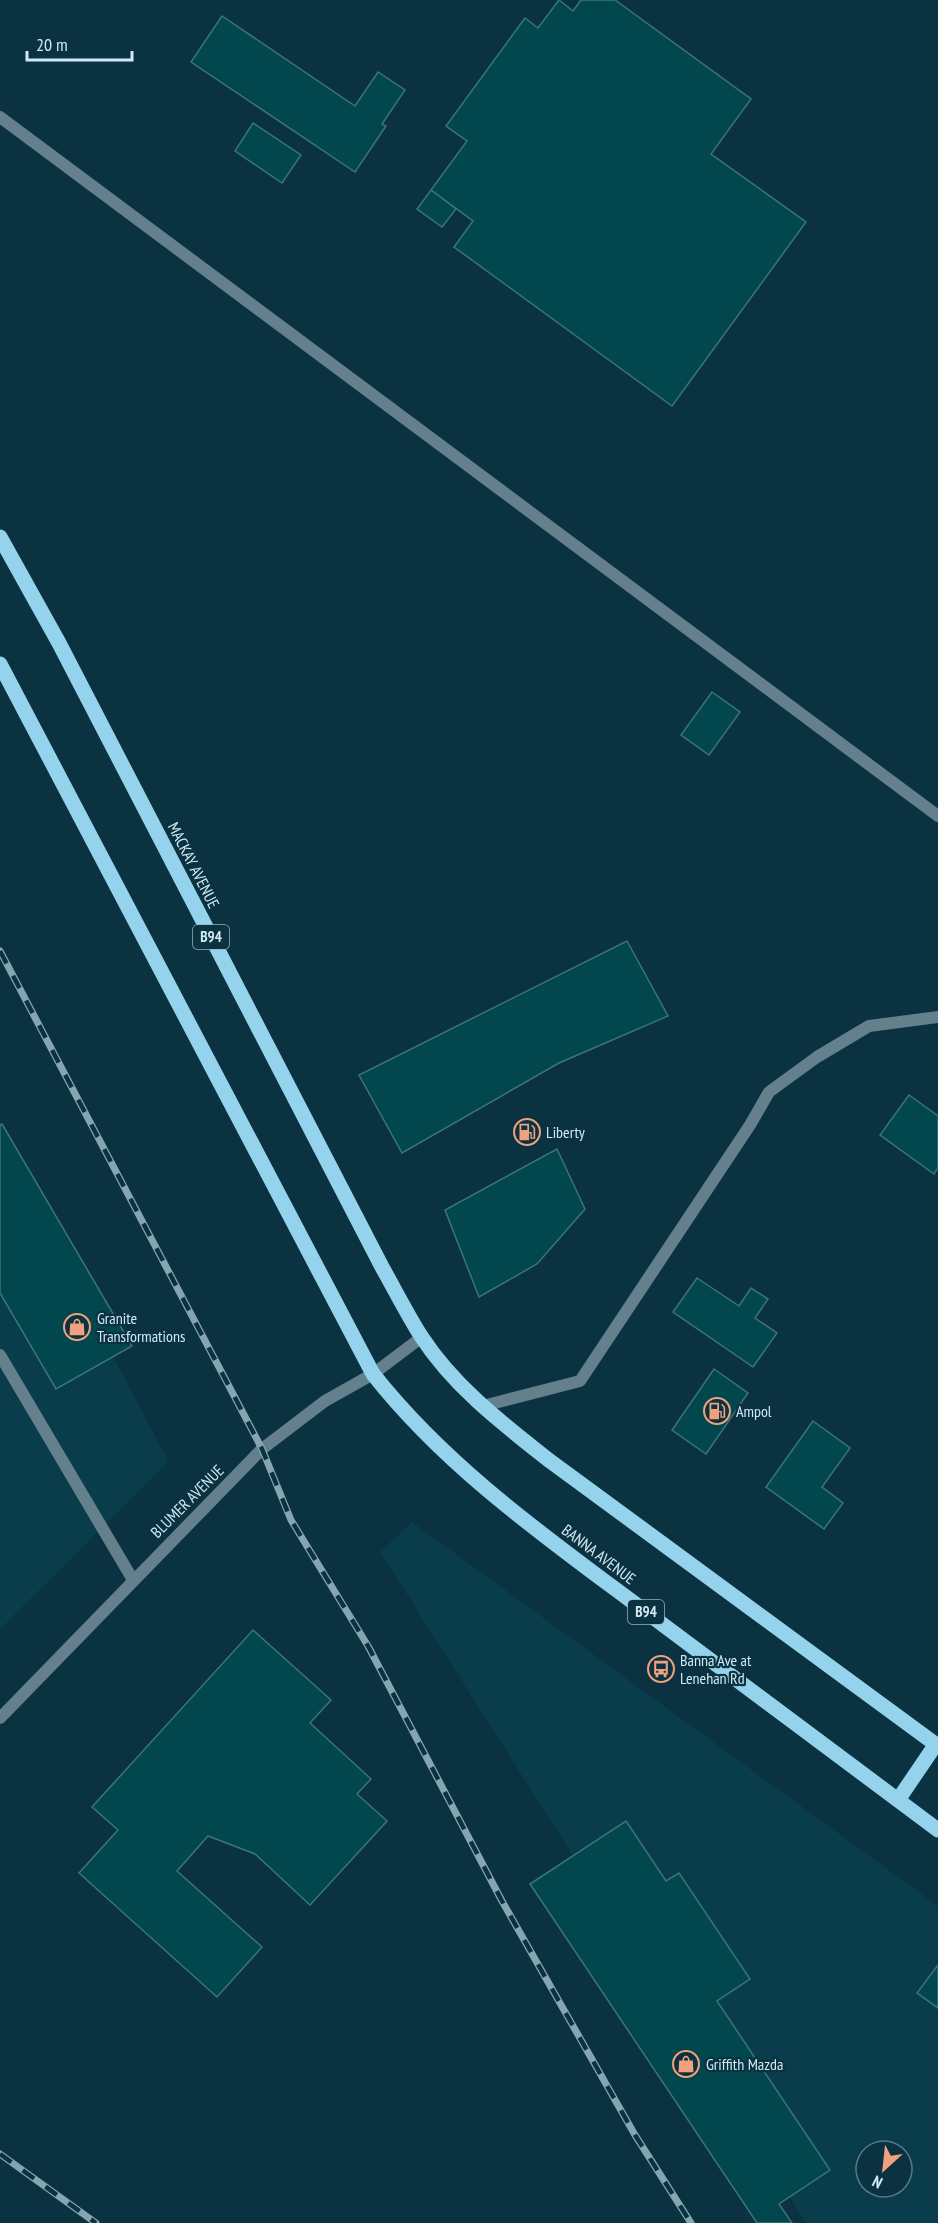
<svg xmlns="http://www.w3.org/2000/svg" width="938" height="2223" viewBox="0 0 938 2223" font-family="'PT Sans Narrow',sans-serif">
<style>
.built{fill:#0a3d4c;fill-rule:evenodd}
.building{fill:#01474d;stroke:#3b757b;stroke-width:1.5}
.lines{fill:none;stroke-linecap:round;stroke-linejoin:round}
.service{stroke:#63808c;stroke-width:12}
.minor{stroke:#63808c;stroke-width:12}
.primary{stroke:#95d3ec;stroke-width:15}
.rail-casing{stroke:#86a5b1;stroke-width:7}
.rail{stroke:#0a3240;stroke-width:4.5;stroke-dasharray:14;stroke-linecap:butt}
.labels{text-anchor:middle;stroke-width:4.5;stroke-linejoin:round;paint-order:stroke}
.shield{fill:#0a3240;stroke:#95b2be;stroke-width:1.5}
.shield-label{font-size:15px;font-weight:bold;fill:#d0e9f4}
.street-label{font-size:16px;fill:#d0e9f4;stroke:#0a3240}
.poi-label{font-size:16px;fill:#d0e9f4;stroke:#0a3240;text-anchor:start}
</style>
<rect width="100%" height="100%" fill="#0a3240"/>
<path class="built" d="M0 1143 169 1462 0 1629Z
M412 1522 938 1906V2223H806L380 1552ZM866 2151H902V2187H866Z"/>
<path class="building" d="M559 0 573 11 581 0H615L751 99 711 154 806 222 672 406 454 247 473 221 431 190 467 141 446 126 525 18 538 28Z
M222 16 355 106 378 72 405 90 382 124 386 126 355 172 191 62Z
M253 123 301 155 282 183 235 151Z
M431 190 456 209 442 227 417 209Z
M712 692 740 712 709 755 681 735Z
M627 941 668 1016 559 1063 402 1153 359 1075Z
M909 1095 938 1116V1168L934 1174 880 1135Z
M2 1124 132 1346 56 1389 0 1293V1125Z
M557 1149 585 1209 537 1264 479 1297 445 1210Z
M697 1278 739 1306 751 1288 768 1299 755 1318 777 1333 753 1367 673 1312Z
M714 1369 748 1393 706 1454 672 1430Z
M813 1421 850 1448 822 1487 843 1503 824 1529 766 1487Z
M253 1630 331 1700 310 1723 371 1779 357 1794 387 1821 310 1905 255 1854 208 1836 177 1871 262 1947 217 1997 79 1873 118 1830 92 1807Z
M626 1821 666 1881 679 1873 750 1979 717 2001 830 2170 779 2204 792 2223H757L530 1884Z
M938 1965V2008L917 1993Z"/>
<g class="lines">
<path class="service" d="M0 117 938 816
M0 1355 133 1580
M483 1406 580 1381 750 1125 769 1092 817 1057 869 1026 938 1017"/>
<path class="minor" d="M0 1718 262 1449 325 1401 373 1374 422 1337"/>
<path class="primary" d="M0 537 59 643 382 1267C395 1290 407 1314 421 1336 454 1387 503 1424 550 1461L938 1746
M0 664 373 1374C447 1468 547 1538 642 1609 741 1683 839 1756 938 1830
M898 1800 936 1744"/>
<defs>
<path id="rail" d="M0 951 262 1449 291 1520 368 1646 502 1901 635 2135 691 2223
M0 2154 96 2223"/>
</defs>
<use href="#rail" class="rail-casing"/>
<use href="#rail" class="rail"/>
</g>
<defs>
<symbol id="fuel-ring" viewBox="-11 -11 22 22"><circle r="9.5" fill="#0a3240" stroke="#f1a17d" stroke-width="1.5"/><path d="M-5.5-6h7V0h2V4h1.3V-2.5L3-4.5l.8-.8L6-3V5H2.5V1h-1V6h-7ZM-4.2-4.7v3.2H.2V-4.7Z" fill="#f1a17d"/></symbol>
<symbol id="shop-ring" viewBox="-11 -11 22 22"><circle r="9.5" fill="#0a3240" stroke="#f1a17d" stroke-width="1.5"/><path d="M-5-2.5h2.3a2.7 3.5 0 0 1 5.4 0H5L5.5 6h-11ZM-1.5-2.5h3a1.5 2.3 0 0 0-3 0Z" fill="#f1a17d"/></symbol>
<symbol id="bus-ring" viewBox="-11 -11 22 22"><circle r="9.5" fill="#0a3240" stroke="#f1a17d" stroke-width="1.5"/><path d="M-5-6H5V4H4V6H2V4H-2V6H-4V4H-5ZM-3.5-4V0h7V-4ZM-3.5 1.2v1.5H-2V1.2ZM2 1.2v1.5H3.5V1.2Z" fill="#f1a17d"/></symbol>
</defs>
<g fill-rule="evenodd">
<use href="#fuel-ring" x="512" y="1117" width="30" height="30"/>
<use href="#shop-ring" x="62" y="1312" width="30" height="30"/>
<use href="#fuel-ring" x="702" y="1396" width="30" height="30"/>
<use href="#bus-ring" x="646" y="1654" width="30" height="30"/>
<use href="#shop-ring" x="671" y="2049" width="30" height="30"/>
</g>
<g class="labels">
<g class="shield">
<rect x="193" y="925" width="36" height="24" rx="4.5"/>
<rect x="628" y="1600" width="36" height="24" rx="4.5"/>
</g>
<g class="shield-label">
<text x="211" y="942">B94</text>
<text x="646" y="1617">B94</text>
</g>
<g class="street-label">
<text transform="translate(194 865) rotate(63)" y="6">MACKAY AVENUE</text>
<text transform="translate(187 1501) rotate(-45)" y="6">BLUMER AVENUE</text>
<text transform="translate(599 1554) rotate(37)" y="6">BANNA AVENUE</text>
</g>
<g class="poi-label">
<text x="546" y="1138">Liberty</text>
<text x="97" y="1324">Granite<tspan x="97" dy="18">Transformations</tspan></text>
<text x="736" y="1417">Ampol</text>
<text x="680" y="1666">Banna Ave at<tspan x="680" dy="18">Lenehan Rd</tspan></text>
<text x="706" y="2070">Griffith Mazda</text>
</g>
</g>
<g transform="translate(884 2169) rotate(207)"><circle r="28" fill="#0a3240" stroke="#597b88" stroke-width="1.5"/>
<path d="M0-4.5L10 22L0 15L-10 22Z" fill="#f1a17d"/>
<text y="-9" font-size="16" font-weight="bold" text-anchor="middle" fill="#d0e9f4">N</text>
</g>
<path d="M27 51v9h105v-9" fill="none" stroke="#d0e9f4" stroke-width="3"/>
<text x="36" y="51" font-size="18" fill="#d0e9f4" stroke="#0a3240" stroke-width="4.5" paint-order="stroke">20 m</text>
</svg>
